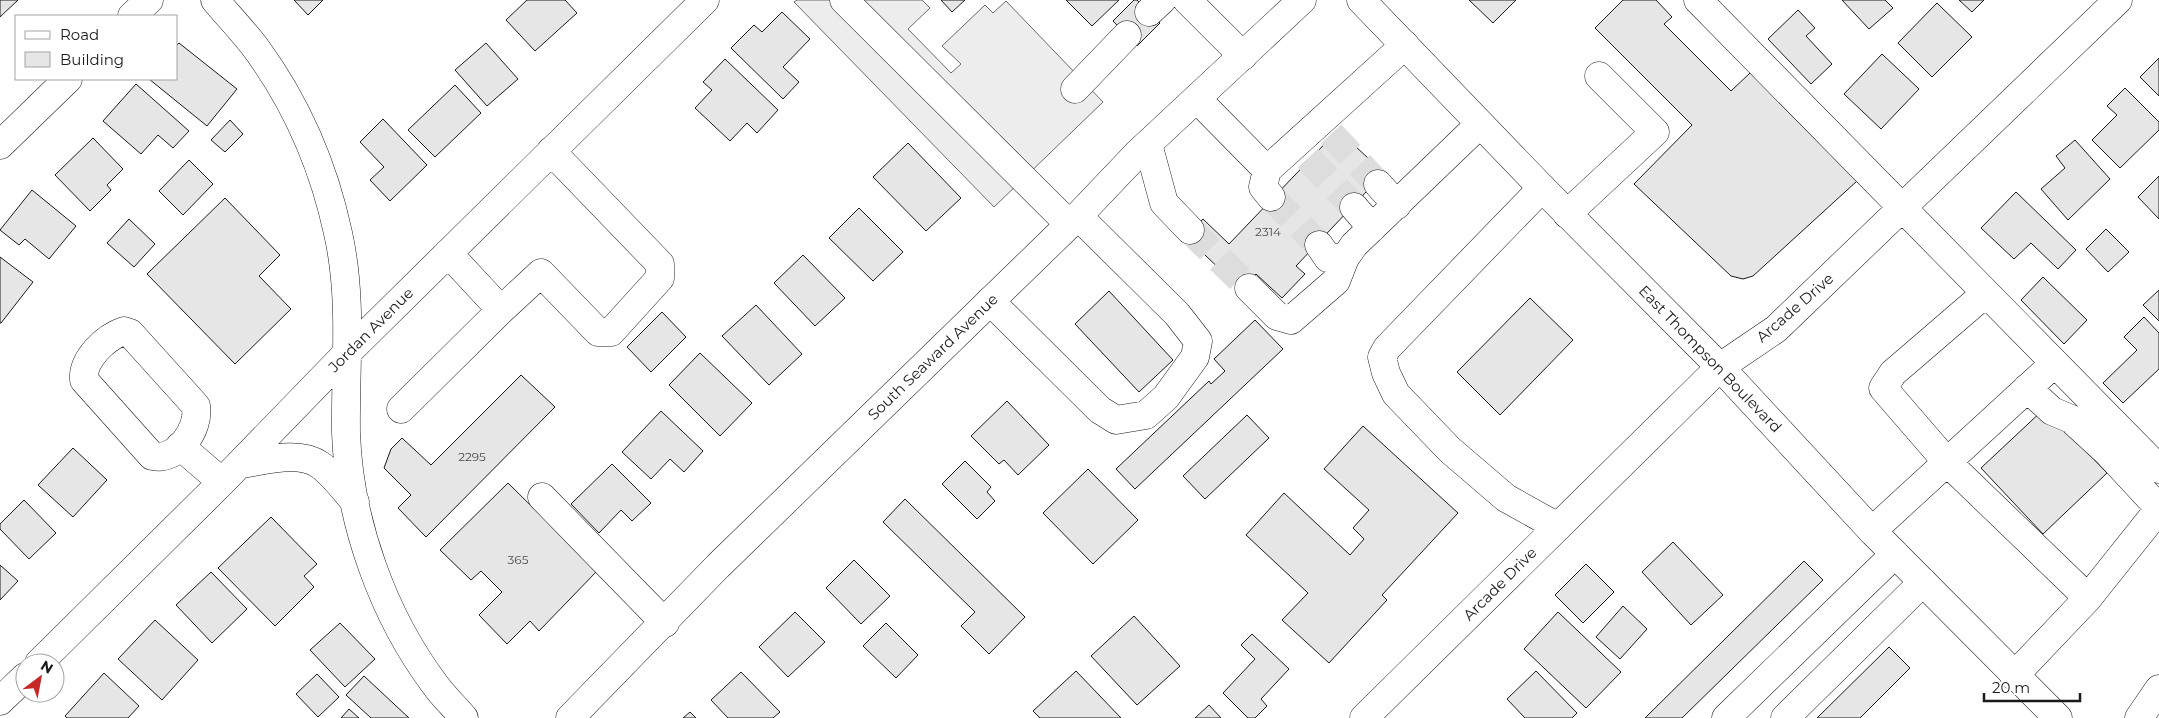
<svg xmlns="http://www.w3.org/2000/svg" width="2159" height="718" viewBox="0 0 2159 718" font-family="Montserrat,sans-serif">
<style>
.built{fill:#ededed;stroke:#6a6a6a}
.building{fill:#e6e6e6;stroke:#1a1a1a}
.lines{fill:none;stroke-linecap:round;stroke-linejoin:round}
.minor-tunnel{stroke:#ddd;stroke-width:28;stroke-dasharray:28 14;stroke-linecap:butt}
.minor-casing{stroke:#1a1a1a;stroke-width:29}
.major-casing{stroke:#1a1a1a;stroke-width:29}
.minor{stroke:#fff;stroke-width:28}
.major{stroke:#fff;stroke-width:28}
.labels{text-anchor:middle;stroke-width:4;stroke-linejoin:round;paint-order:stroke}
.number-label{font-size:12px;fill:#4d4d4d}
.street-label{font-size:15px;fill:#1a1a1a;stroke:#fff}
</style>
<rect width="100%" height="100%" fill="#fff"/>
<path class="built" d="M797 0H922L930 8 908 29 951 73 961 64 942 46 985 5 993 13 1006 1 1103 102 994 207 794 2Z"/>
<path class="building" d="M0 0H18L0 17Z
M294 0H323L308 15Z
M527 0H565L577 13 535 51 506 20Z
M941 0H965L952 12Z
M1066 0H1119L1092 26Z
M1134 0H1137L1160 23 1137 46 1113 21Z
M1469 0H1516L1493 23Z
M1623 0H1656L1672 17 1664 24 1731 91 1750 73 1857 181 1753 276 1743 279 1731 276 1634 184 1692 125 1595 28Z
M1842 0H1885L1893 8 1869 29Z
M1959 0H1984L1972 12Z
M1937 3 1972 37 1932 77 1898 43Z
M1798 10 1815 28 1806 36 1832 64 1811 84 1768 39Z
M782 12 810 39 783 67 799 82 783 99 731 48 754 25 762 32Z
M179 43 237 89 207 126 149 79H176V46Z
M486 43 518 79 487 106 455 70Z
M1882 54 1919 89 1881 129 1844 94Z
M2159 58V96L2140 77Z
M725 59 778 110 757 133 747 123 730 141 695 108 712 90 703 82Z
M136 84 189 131 173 148 158 135 141 154 103 121Z
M455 85 481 113 435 157 408 130Z
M2125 88 2159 122V130L2120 168 2092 140 2117 115 2107 106Z
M383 119 427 165 390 201 370 180 384 167 360 142Z
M230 120 243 134 225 152 211 140Z
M1338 130 1384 173 1296 266 1305 274 1282 298 1256 274 1242 290 1186 237 1203 219 1229 244Z
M93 138 123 169 107 185 111 190 90 211 55 175Z
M2075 140 2110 179 2068 220 2041 189 2065 168 2056 156Z
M908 143 961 198 926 231 873 177Z
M189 160 213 184 183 215 159 191Z
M2159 176V219L2138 197Z
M32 190 76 226 49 259 25 239 19 245 0 230Z
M2016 192 2076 250 2058 269 2031 243 2014 259 1981 228Z
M225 198 280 255 259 276 291 309 235 364 147 274Z
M859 208 903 252 873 281 829 238Z
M129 219 155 244 134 267 107 243Z
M2106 229 2129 252 2108 272 2086 249Z
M803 255 845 298 815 326 774 283Z
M0 257 33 282 1 323H0Z
M2043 277 2087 320 2064 344 2021 300Z
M2159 290V321L2143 305Z
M1109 291 1173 360 1139 392 1075 324Z
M1530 298 1573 340 1500 415 1457 372Z
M756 305 802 354 769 385 722 336Z
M662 312 686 337 651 372 627 347Z
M2144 317 2159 333V369L2123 403 2103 383 2137 350 2124 337Z
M1255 320 1283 349 1135 489 1116 469 1209 381 1211 384 1225 371 1214 359Z
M700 353 752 403 720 436 669 385Z
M521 375 555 407 426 537 398 508 411 495 384 468 391 449 402 438 431 465Z
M1007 401 1049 445 1018 475 1004 460 999 464 971 436Z
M2045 408 2107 473 2043 534 1981 468Z
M661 411 703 451 684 472 670 459 651 479 622 452Z
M1247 415 1269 438 1205 499 1183 476Z
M1363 426 1458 513 1382 595 1387 600 1329 663 1282 620 1308 593 1246 535 1284 493 1350 555 1364 539 1353 528 1369 510 1324 469Z
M73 448 107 480 73 517 38 485Z
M965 461 991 487 987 492 995 501 977 519 942 484Z
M612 464 651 503 632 521 621 510 599 533 571 504Z
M1088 469 1138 520 1093 564 1043 513Z
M508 483 597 571 539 631 530 621 507 644 479 615 502 592 481 571 471 580 440 550Z
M905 499 1025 617 989 654 961 626 975 612 883 522Z
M24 500 56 533 29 559 0 529V524Z
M271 517 317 564 304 576 314 587 275 626 218 568Z
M1673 542 1723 595 1691 625 1642 572Z
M854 560 890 596 861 624 826 588Z
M1804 561 1823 580 1682 718H1645Z
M1586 564 1614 592 1583 623 1555 595Z
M0 565 18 581 0 600Z
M211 572 247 609 212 643 176 605Z
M1623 606 1647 629 1620 659 1596 637Z
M795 612 825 642 788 677 759 647Z
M1558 612 1621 672 1586 708 1524 649Z
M1134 616 1180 666 1137 705 1091 656Z
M155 620 198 660 162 700 118 659Z
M340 623 375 659 345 687 310 650Z
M886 623 918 655 896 678 863 646Z
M1252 634 1289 669 1261 699 1267 706 1255 718H1248L1223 693 1255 659 1241 645Z
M1889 647 1910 668 1860 718H1817Z
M1076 671 1121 718H1040L1033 711Z
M1536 671 1577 713 1572 718H1525L1507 699Z
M741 672 780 712 773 718H728L711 700Z
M104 673 139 706 128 718H67L65 716Z
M317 674 339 697 318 717 296 694Z
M364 676 409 718H371L346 695Z
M1209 705 1221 718H1195Z
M349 709 359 718H341Z
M690 712 696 718H683Z"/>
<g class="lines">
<path class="minor-tunnel" d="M1331 134 1378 184
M1308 158 1354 207
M1271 197 1319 245
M1190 230 1249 288"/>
<defs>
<path id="minor" d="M215 0C229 17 245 33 258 51 297 105 324 168 338 233 353 299 345 367 346 433 349 521 383 616 436 686 444 697 455 707 464 718
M844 0 1069 224
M1187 0 1243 56
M1698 0 2159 469
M1149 12 1162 0
M132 16 149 0
M1075 89 1127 35
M1197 99 1267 170 1405 45
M1148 144 1164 203 1190 230
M0 145 68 79
M1267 170 1263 187 1271 197
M1378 184 1397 205
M1542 188 1387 348 1382 357 1386 373 1396 394 1450 450 1506 498 1558 527
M1354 207 1372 228
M1567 214 1655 132 1599 76
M1319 245 1328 258H1345
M448 253 501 310 541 273 598 332H611L660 278V264L551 151
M1249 288 1277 316 1291 320 1336 281 1345 258 1354 245 1480 124
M1986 293 1893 373 1883 388 1947 462 2088 598 2014 676
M990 301 1100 410 1116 420 1146 415 1166 397 1195 357 1198 341 1177 314 1078 216
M124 331 130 333 196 406C200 429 177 462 152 456L84 380C82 359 106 337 124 331Z
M2027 388 2052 411 2071 419 2107 452 2159 508
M401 409 501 310
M180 446 222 482
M240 464C264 461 299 450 320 465 333 474 344 490 355 502
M542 497 665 623
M1872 531 2055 363
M2088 598 2159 509
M39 663 222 482 347 353 705 0
M0 701 25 677
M1364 718 1720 367 1776 329 2118 0
M1726 718 1895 554
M1785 718 1923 582
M2139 718 2159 689"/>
<path id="major" d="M1361 0 1542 188 1720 367 1872 531 2058 718
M570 718 718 566 1078 216 1138 153 1302 0"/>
</defs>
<use href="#minor" class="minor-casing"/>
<use href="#major" class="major-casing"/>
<use href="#minor" class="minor"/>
<use href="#major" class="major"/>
</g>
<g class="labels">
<g class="number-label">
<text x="1268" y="236">2314</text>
<text x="472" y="461">2295</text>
<text x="518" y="564">365</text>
</g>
<g class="street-label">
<text transform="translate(1795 308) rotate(-41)" y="5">Arcade Drive</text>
<text transform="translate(371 330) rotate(-45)" y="5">Jordan Avenue</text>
<text transform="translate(933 357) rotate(-44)" y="5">South Seaward Avenue</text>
<text transform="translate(1710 359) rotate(46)" y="5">East Thompson Boulevard</text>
<text transform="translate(1500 584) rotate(-45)" y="5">Arcade Drive</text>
</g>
</g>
<rect x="15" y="15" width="162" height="65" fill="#ffffff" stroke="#a3a3a3"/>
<rect x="25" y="31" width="25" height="8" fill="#ffffff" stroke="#a3a3a3"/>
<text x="60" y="40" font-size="15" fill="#1a1a1a">Road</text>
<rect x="25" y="52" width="25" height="15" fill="#e6e6e6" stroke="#a3a3a3"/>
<text x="60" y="65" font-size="15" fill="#1a1a1a">Building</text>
<g transform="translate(40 678) rotate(32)"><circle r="24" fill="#ffffff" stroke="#a3a3a3"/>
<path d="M0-4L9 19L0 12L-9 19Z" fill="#c62828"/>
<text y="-8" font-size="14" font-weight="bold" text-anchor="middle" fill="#1a1a1a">N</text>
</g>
<path d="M1984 693v8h96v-8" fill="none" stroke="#1a1a1a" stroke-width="2.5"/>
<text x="1992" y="693" font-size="15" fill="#1a1a1a" stroke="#ffffff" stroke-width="4" paint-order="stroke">20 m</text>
</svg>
